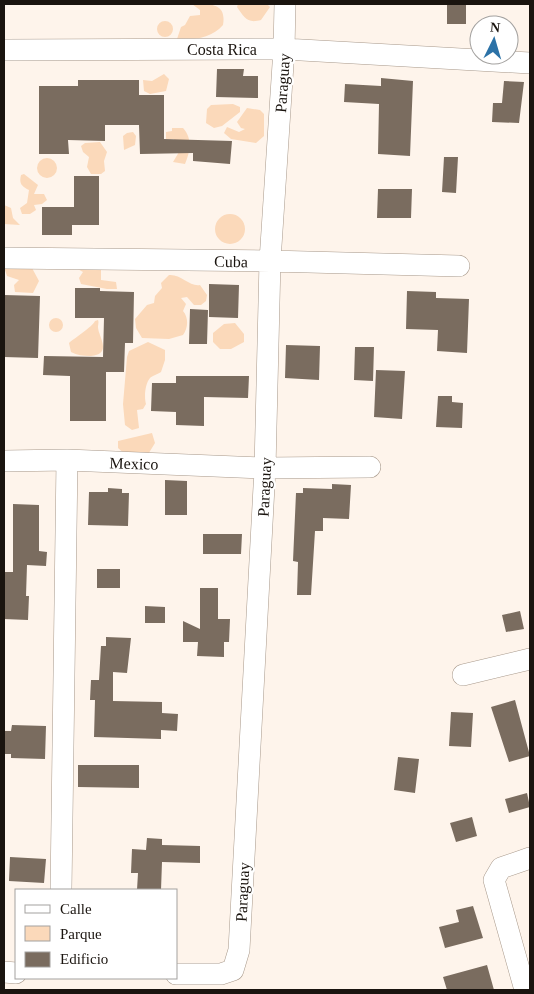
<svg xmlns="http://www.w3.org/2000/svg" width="534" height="994" viewBox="0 0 534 994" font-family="Georgia,serif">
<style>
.green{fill:#fbd9ba}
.building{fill:#7a6c5f}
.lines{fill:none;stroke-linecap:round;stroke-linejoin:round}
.street-casing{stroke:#a8998b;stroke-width:22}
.street{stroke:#fff;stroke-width:21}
.labels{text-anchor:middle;stroke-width:4.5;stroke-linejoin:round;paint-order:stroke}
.street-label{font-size:16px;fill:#1a140f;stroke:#fff}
</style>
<rect width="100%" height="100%" fill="#fef4eb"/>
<path class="green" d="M192 4C209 4 227 2 223 25 212 38 192 41 177 39L181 27 185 25 190 16 200 15V10Z
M238 4H267L270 7 261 20C247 24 244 17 237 7Z
M157 29a8 8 0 1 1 16 0a8 8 0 1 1-16 0Z
M164 74 169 79 166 91 150 94 144 91 143 80 152 81Z
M233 104 240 107V112L222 126 214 128 206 123 207 109 211 105Z
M247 108 260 110 264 114V136L256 143 231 139 224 133 227 127 239 132 245 129 241 128 237 122Z
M172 128H183C193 139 190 152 185 164L173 162 179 152 174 139H166V132L172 131Z
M133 132 136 136 135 145 124 150 123 136 127 133Z
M100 142 107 152 104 161 105 171 101 174H91L87 167 89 157 83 152 81 146 85 143Z
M37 168a10 10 0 1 1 20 0a10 10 0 1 1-20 0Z
M24 174 38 185 34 194H44L47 200 42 204 34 205 36 210 30 214H22L20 208 27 203 29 190C21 186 19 183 21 175Z
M4 205 11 208 13 218 20 225 4 224Z
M215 229a15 15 0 1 1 30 0a15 15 0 1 1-30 0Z
M4 267 32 268 39 281 33 293 15 292 14 285 19 280 7 276Z
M101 267V280L116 282 117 289H107L81 284 79 278 83 272 76 268Z
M169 275C181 274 190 287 200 285L207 295 206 301 201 305H194L187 297 181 298 186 304 183 311C189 318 188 328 183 335L169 339 142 338 136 328 135 319 147 305 154 303 155 296 162 288 161 283Z
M49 325a7 7 0 1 1 14 0a7 7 0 1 1-14 0Z
M98 320C99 322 98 325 98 327 98 336 113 354 91 356 83 356 77 355 71 352L69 343C76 337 92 327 95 321Z
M235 323 244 334V342L231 349H220L213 342V333L224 324Z
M148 342 165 350V360L161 372C158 374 152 376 150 378 145 384 144 397 146 404L143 409 137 410 139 428 132 430 125 425 123 404 127 357 129 351Z
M152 433 155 443 147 456 128 457 118 448V441Z"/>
<path class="building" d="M447 4H466V24H447Z
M217 69H244L243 76H258V98L216 97Z
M381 78 413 81 410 156 378 154 379 104 344 102 345 84 381 86Z
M78 80H139V95H164V139L232 141 230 164 193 161V153L140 154 139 125H105V141L68 140 69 154H39V86H78Z
M504 81 524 82 519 123 492 122 493 103H502Z
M444 157H458L456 193 442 192Z
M74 176H99V225H72V235H42V207H74Z
M378 189H412L411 218H377Z
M209 284 239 285 238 318 209 317Z
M75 288H100V291L134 292 133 343H125L124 372H106V421H70V376L43 375 44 356 103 357 104 318H75Z
M407 291 436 292V298L469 299 467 353 437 351 438 330 406 329Z
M4 295 40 296 38 358 4 357Z
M190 309 208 310 207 344H189Z
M286 345 320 346 319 380 285 378Z
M355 347H374L373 381 354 380Z
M376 370 405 371 402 419 374 417Z
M176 376H249L248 398 204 397V426L176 425V412L151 411 152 383H176Z
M438 396H452V402L463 403 462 428 436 427Z
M165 480 187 481V515H165Z
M332 484 351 485 349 519 323 518V531H315L311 595H297L298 562 293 561 296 493H303V488L332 489Z
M108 488 122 489V493H129L128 526 88 525 89 492H108Z
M13 504 39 505V551L47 552 46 566 27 565 26 596H29L28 620 4 619V572H13Z
M203 534H242L241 554H203Z
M97 569H120V588H97Z
M200 588H218V619H230L229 642H224V657L197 656 198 642H183V621L200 629Z
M145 606 165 607V623H145Z
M520 611 524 629 506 632 502 615Z
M106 637 131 638 127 673 113 672V701L162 702V713L178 714 177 731 161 730V739L94 737 95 700H90L91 680H99L101 646H106Z
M515 700 530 756 509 762 491 707Z
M451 712 473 713 471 747 449 746Z
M12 725 46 726 45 759 11 758V754H4V731H11Z
M398 757 419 759 415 793 394 790Z
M78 765H139V788L78 787Z
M527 793 530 807 509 813 505 799Z
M472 817 477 836 456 842 450 823Z
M147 838 162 839V845L200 846V863L162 862 161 890H137L138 873H131L132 849 146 850Z
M10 857 46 859 44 883 9 881Z
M473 906 483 938 445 948 439 927 459 922 456 910Z
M487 965 494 990H447L443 977Z"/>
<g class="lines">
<defs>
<path id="street" d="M4 50 284 49 530 63
M4 258 270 261 459 266
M4 461 67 460 265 468 370 467
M463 675 530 659
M61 890 67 460
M4 972 16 973
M176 974H221L233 970 239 950 265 468 270 261 284 49 285 4
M525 990 494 880 501 868 530 858"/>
</defs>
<use href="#street" class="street-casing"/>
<use href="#street" class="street"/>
</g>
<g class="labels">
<g class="street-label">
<text x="222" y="55">Costa Rica</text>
<text transform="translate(282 83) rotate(-86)" y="6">Paraguay</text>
<text transform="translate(231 261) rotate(1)" y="6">Cuba</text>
<text transform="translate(134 463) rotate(2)" y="6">Mexico</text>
<text transform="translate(264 487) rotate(-87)" y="6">Paraguay</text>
<text transform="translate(242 892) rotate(-87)" y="6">Paraguay</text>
</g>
</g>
<rect width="534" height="994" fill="none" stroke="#1a140f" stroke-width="10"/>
<rect x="15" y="889" width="162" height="90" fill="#ffffff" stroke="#a3a19f"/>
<rect x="25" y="905" width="25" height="8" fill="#ffffff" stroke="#a3a19f"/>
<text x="60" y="914" font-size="15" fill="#1a140f">Calle</text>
<rect x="25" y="926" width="25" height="15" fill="#fbd9ba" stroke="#a3a19f"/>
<text x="60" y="939" font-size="15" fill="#1a140f">Parque</text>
<rect x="25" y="952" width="25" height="15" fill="#7a6c5f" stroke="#a3a19f"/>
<text x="60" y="964" font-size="15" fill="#1a140f">Edificio</text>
<g transform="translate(494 40) rotate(5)"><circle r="24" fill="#ffffff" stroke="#a3a19f"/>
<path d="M0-4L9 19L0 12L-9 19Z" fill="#2c72a7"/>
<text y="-8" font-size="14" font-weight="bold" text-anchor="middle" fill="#1a140f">N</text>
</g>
</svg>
